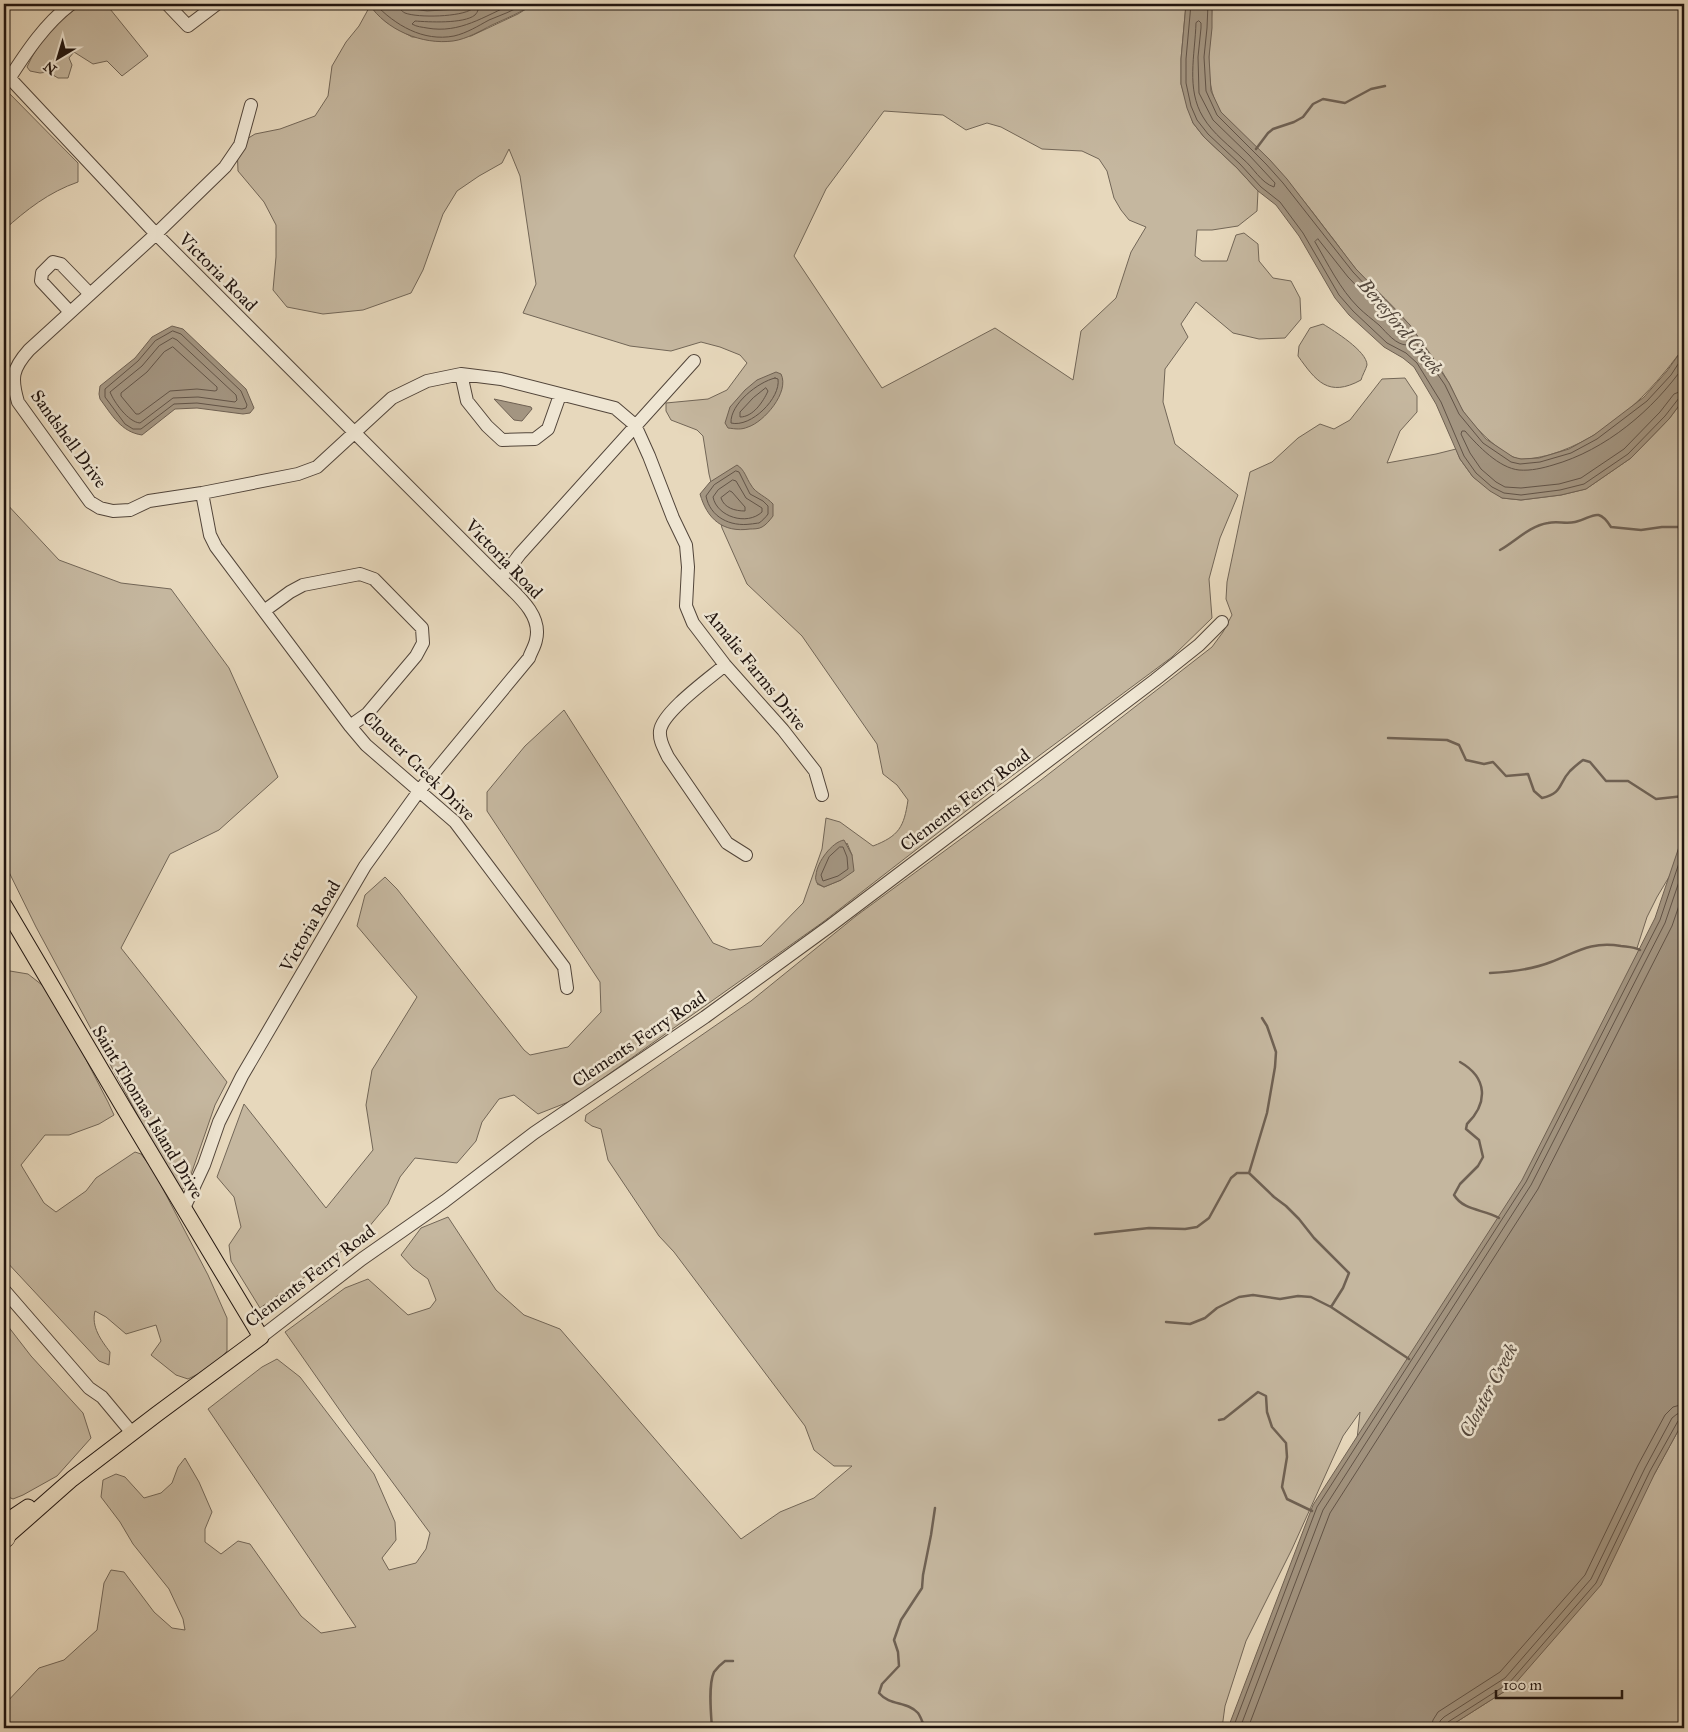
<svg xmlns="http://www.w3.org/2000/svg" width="1688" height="1732" viewBox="0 0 1688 1732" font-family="'IM FELL Great Primer',serif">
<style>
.green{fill:#c5b79f;stroke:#726657;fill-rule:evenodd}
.water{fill:#a39581;stroke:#6f6153}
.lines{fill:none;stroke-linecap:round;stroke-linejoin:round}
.shore{stroke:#625448;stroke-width:1}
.stream{stroke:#6f6153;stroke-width:2.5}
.minor-casing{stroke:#52453a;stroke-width:14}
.major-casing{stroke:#20140f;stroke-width:17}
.highway-casing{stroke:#20140f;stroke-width:19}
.minor{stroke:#efe6d3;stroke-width:12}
.major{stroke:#e7d8bc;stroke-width:15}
.highway{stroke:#e7d8bc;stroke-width:18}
.labels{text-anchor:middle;stroke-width:5;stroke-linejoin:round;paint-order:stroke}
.street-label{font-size:18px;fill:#20140f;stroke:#efe6d3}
.water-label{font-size:19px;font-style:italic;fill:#54483d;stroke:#efe6d3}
</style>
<rect width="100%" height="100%" fill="#e7d8bc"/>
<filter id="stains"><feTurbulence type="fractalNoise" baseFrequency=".004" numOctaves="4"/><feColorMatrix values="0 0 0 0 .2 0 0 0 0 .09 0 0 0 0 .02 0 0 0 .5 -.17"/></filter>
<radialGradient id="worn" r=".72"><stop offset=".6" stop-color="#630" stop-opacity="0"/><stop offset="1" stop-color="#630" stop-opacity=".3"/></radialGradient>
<path class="green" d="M83 4H106L148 56 122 76 107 61 93 64 74 52 69 58 72 65 68 78H58L48 72 40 73 30 71 27 67C39 40 58 20 83 4Z
M401 4H477C458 8 418 17 401 4Z
M534 4H1186L1181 59V84L1193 123 1204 137 1237 168 1258 191 1257 211 1238 226 1212 230H1197L1195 256 1202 261H1227L1236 235 1244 233 1258 244 1259 261 1273 278 1291 281 1300 298 1301 319 1285 338 1259 339 1233 333 1196 302 1181 324 1188 337 1165 369 1163 402 1175 444 1238 495 1220 538 1209 579 1212 618 1172 657 997 787 823 922 571 1101 538 1114 514 1095 499 1099 482 1122 476 1141 457 1163 415 1158 400 1177 388 1204 358 1240 260 1308 231 1261 229 1245 241 1227 234 1197 217 1177 244 1104 326 1208 373 1150 366 1105 372 1070 417 997 357 926 365 895 385 877 397 889 524 1050 530 1055 568 1047 601 1012 600 982 487 811V792L525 746 564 710 713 943 730 950 761 946 803 903 822 849 826 818 840 822 873 846C899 836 904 827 908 800L897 785 883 774 877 744 802 636 747 584 722 528 709 474 703 436 697 430 671 420 666 411V403L708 399 727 390 747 363 740 355 720 347 701 342 671 351 630 346 523 313 536 284 520 176 509 149 502 163 479 176 457 191 443 214 423 270 411 293 363 310 323 314 287 307 273 290 276 257V225L264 202 238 171 237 145 255 134 280 129 315 116 328 96 332 66 346 42 359 26 370 6 386 22 412 37 471 36 518 14ZM884 111 943 115 966 130 987 123 1001 127 1042 149 1082 151 1099 159 1107 171 1114 198 1121 210 1129 220 1146 227 1131 252 1116 298 1081 331 1073 380 995 328 882 388 794 256 826 189ZM847 843 852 855 841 880 824 887 817 884Z
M1212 4H1684V347C1650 394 1607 438 1549 455 1540 457 1528 460 1519 459 1501 455 1473 426 1463 411 1457 402 1454 392 1449 383 1439 365 1426 348 1414 331 1397 308 1374 289 1355 268 1345 256 1337 243 1327 231 1309 207 1290 183 1270 161 1257 146 1230 126 1220 111 1201 79 1212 39 1212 4Z
M4 88 78 163V182C49 192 26 210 4 230Z
M1323 324C1334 331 1367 351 1367 365 1366 369 1362 376 1361 380 1328 398 1316 381 1298 356L1299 346 1310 328Z
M1405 378 1417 396V412L1400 431 1387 463 1436 454 1456 449 1460 459 1473 477 1502 498 1521 500 1561 495 1586 489 1631 458 1669 419 1684 399V793L1681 796V803L1684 811V852L1657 897 1647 917 1637 948 1647 953 1667 978 1357 1439 1360 1412 1343 1436 1292 1549 1246 1641 1225 1706 1222 1728H4V1705L39 1668 64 1660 97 1630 104 1583 111 1570 124 1572 154 1612 172 1628 185 1630 183 1619 169 1589 133 1544 120 1522 101 1497 103 1480 116 1474 125 1477 144 1498 161 1493 172 1483 178 1467 185 1458 199 1482 212 1512 205 1529V1542L221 1554 238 1541 250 1544 301 1616 321 1633 356 1627 208 1409 262 1367 277 1359 300 1377 374 1474 395 1522 396 1540 382 1558 389 1570 416 1563 426 1549 430 1533 348 1422 285 1332 345 1288 368 1279 408 1315 430 1308 436 1300 428 1279 413 1268 401 1255 421 1228 448 1217 496 1290 524 1315 560 1329 741 1539 780 1512 814 1498 852 1466H834L814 1450 805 1426 674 1252 659 1236 608 1160 601 1129 592 1126 585 1121 586 1115 751 1001 856 916 1041 780 1212 647 1223 632 1232 615 1226 599 1227 582 1250 472 1272 462 1298 438 1320 424 1334 429 1350 420 1382 379Z
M4 501 59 560 121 583 171 589 229 668 278 777 219 830 170 854 121 948 227 1082 215 1105 187 1186 181 1190 171 1177 36 927 4 862Z
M4 970 28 974 51 992 108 1102 114 1115 99 1124 69 1135H45L21 1165 44 1203 56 1212 86 1191 96 1178 135 1152 141 1154 153 1170 208 1275 227 1318V1351L214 1366 188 1379 176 1375 151 1355 161 1341 156 1325 126 1334 106 1317 95 1311C91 1327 101 1340 110 1352L109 1365 99 1361 4 1259Z
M4 1321 31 1356 83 1413 91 1438 57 1476 23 1495 13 1499 4 1495Z
M1684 1420V1728H1447L1513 1686 1655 1473Z"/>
<path class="water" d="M369 4H401L407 8 427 11 457 9 477 4H534C520 13 507 18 492 25 480 31 467 39 453 41 422 45 386 30 369 4Z
M1186 4H1212V28L1209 57 1211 91 1221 112 1270 160 1287 179 1356 269 1410 325 1449 383 1463 411 1486 439 1513 457 1521 459 1539 458 1569 449 1594 435 1644 397 1667 371 1684 347V399L1669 419 1631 458 1586 489 1561 495 1521 500 1502 498 1490 491 1473 477 1460 459 1436 404 1414 367 1403 358 1384 347 1349 315 1335 298 1299 236 1276 205 1258 191 1237 168 1204 137 1193 123 1187 108 1181 84V59Z
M172 326 183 329 246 389 254 408 250 413 243 414 197 408 175 409 142 435C121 432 112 415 100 399L99 394 100 386 135 358 152 337Z
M776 372 781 374C790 392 764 422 748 427 741 430 736 429 728 428L725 423 730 407 745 390 757 380Z
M494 399 531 407 532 409 522 421 514 420Z
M737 465C745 470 746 478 751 485 755 493 767 497 773 504V516C770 520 766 525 762 527 759 529 753 529 750 529 723 533 707 519 700 494L710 482Z
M1684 832V1420L1655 1473 1601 1585 1513 1686 1447 1728H1228L1313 1505 1522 1180 1655 918Z
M844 840 852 855 854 871 841 880 824 887 817 883C816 881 815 878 816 875 817 862 832 842 844 840Z"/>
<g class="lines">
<path class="shore" d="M375 4C395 25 423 42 454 36 467 33 478 26 489 20 501 15 513 11 524 4
M399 4C399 8 401 11 405 13 418 18 461 17 472 9L473 4
M479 4C479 8 478 12 475 15 464 24 428 22 415 21L412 24C417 27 422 27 427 28 460 34 484 16 513 4
M1191 4 1186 59V83L1191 106 1197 120 1208 134 1240 164 1261 187 1280 202 1303 233 1339 295 1353 311 1387 343 1406 353 1417 363 1441 402 1464 456 1476 473 1492 487 1504 493 1521 495 1560 490 1584 484 1628 454 1665 416 1679 398 1684 397
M1208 4 1207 28 1204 57 1206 91 1217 115 1266 164 1283 183 1353 272 1406 328 1445 385 1459 414 1483 443 1511 462 1520 464 1540 462 1571 453 1597 439 1647 401 1671 375 1684 355
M1199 21 1201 23V28L1198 57 1199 93 1213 120 1249 155 1275 183 1274 187C1261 183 1253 167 1243 159 1230 146 1213 134 1203 117 1186 89 1195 55 1196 23Z
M1318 239 1348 277 1401 332 1408 342 1407 345C1396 345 1387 333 1379 325 1372 319 1365 314 1358 307 1340 289 1328 264 1315 242Z
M173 331 181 334 241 391 247 405 246 408 242 409 197 403 174 404 141 429H133L125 424 105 397V389L138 361 155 341Z
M173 338 177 340 236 395 237 400 235 402 198 397 173 398 140 423C128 422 114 402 110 392L142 366 159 346Z
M173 347 217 387V390L215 391 197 389 170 391 139 414H136L121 396V393L147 372 164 352Z
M1684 366C1653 410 1606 450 1553 465 1543 468 1531 471 1519 470 1499 468 1478 446 1465 431H1462L1461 434 1470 453 1481 469 1496 482 1505 487 1521 488 1559 484 1581 478 1624 449 1660 412 1674 394 1684 390
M775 378 778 379C781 398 751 428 731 423 730 404 758 382 775 378Z
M766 388 768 391C763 402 753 417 740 417V412L753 398Z
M736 471 739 472 750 494 763 501 768 506V514C766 517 762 521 759 523 758 523 752 524 751 524 730 527 710 517 706 496L714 485Z
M733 480 736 481 746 498 762 508V512C747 526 717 517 713 497L718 490Z
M730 491 732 492 745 507V511C735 511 724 508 721 498Z
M840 847H843L847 857 848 869 838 876 823 881 821 875 829 857Z
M1233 1728 1317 1507 1526 1182 1660 920 1684 848
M1240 1728 1323 1510 1531 1185 1665 923 1684 867
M1248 1728 1330 1513 1538 1189 1672 926 1684 891
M1431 1728 1433 1720 1438 1712 1500 1672 1585 1575 1638 1465 1665 1415 1673 1407 1684 1404
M1439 1728 1440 1721 1444 1717 1505 1678 1591 1579 1645 1468 1672 1418 1677 1414 1684 1412
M1445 1728 1448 1722 1509 1683 1596 1583 1650 1471 1678 1421 1684 1418"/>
<path class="stream" d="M1256 149 1268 133 1273 129 1294 122 1303 117 1313 104 1323 99 1345 103 1371 89 1385 86
M1500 550C1516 541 1529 526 1548 523 1557 521 1566 524 1575 522 1592 519 1597 505 1611 527L1641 530 1662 527H1684
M1388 738 1447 740 1459 745 1466 760 1484 764 1493 762 1506 776 1528 774 1534 791 1542 798C1563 793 1558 784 1570 771 1574 767 1579 763 1583 760L1590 762 1606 781H1628L1656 799 1684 796
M1490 973C1511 972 1531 970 1551 962 1577 952 1591 941 1621 946 1628 947 1634 947 1640 950
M1460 1062C1488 1078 1488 1103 1467 1124L1466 1129 1479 1140 1483 1157 1478 1166 1460 1184 1454 1195C1464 1211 1483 1209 1499 1218
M1249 1173 1267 1113 1275 1067 1276 1052 1267 1026 1262 1018
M1095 1234 1149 1228 1185 1229 1197 1227 1209 1218 1231 1178 1237 1173H1249L1274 1197 1286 1206 1299 1219 1314 1238 1349 1273 1343 1288 1331 1307
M1166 1322 1190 1324 1205 1318 1217 1308 1239 1297 1253 1295 1280 1299 1298 1296 1311 1297 1331 1307 1409 1359
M1219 1420 1224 1419 1258 1392 1266 1396 1267 1412 1272 1427 1286 1443 1287 1457 1282 1487 1287 1499 1312 1511
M712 1728C711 1714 708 1685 714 1672 717 1668 721 1664 725 1661H733
M925 1728C923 1724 921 1717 918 1713 907 1701 890 1706 879 1693L882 1684 899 1666 898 1652 894 1640 901 1620 922 1588 923 1575 931 1535 935 1508"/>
<defs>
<path id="minor" d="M167 4 188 26 217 4
M4 72 156 234 497 575C513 592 543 613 536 640 535 646 531 652 529 658L419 791 365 866 242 1076 219 1122 204 1165 184 1208
M9 79C27 51 45 24 71 4
M251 105 240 145 225 167 156 234 29 350C12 369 11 378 18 402L90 502 100 508 113 511 130 510 149 501 202 493 298 474 317 467 392 398 427 381 461 374 501 379 615 408 635 425 649 456 673 518 686 545 688 567 686 606 693 623 725 665 783 730 815 771 822 795
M70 312 41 281 42 273 53 262 61 264 90 294
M461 374 467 401 487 426 502 440 535 439 548 429 560 395
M202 493 210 535 216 547 350 726 366 745 455 822 564 967 567 988
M501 579 520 554 694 361
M264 611 290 592 303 585 360 574 374 579 422 628 423 643 416 656 367 714 350 726
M725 665C710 678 662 712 660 731 659 741 664 748 668 757L727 843 746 855
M4 1290 89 1388 102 1397 132 1433
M261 1337 362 1259 445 1201 534 1133 705 1017 830 926 1155 680 1199 645 1222 622"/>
<path id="major" d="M4 905 125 1110 261 1337 157 1414 72 1479 4 1539
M4 1523 28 1507"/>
<path id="highway" d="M4 1535 6 1538"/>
</defs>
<use href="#minor" class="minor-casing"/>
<use href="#major" class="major-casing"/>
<use href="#highway" class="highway-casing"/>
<use href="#minor" class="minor"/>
<use href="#major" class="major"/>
<use href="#highway" class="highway"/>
</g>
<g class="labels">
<g class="street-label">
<text transform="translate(218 272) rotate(45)" y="6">Victoria Road</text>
<text transform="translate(69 439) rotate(54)" y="6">Sandshell Drive</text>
<text transform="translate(504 559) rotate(46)" y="6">Victoria Road</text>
<text transform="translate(756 670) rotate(51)" y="6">Amalie Farms Drive</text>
<text transform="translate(419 766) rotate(44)" y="6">Clouter Creek Drive</text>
<text transform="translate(965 800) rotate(-37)" y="6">Clements Ferry Road</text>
<text transform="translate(310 926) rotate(-60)" y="6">Victoria Road</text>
<text transform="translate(639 1039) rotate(-34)" y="6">Clements Ferry Road</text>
<text transform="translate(148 1112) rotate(59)" y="6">Saint Thomas Island Drive</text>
<text transform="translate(310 1276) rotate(-37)" y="6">Clements Ferry Road</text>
</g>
<g class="water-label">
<text transform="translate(1401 326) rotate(50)" y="7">Beresford Creek</text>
<text transform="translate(1488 1390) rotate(-62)" y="7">Clouter Creek</text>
</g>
</g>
<rect width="1688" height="1732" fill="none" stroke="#e7d8bc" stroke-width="20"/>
<rect x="5" y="5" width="1678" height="1722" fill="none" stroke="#20140f" stroke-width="2.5"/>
<rect x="10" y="10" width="1668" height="1712" fill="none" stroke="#20140f"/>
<g transform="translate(58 58) rotate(218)" stroke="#efe6d3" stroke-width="4" paint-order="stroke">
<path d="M0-4L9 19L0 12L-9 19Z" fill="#20140f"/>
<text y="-8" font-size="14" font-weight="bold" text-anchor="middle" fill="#20140f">N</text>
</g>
<path d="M1496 1690v8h126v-8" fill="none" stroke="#20140f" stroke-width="2.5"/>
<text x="1503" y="1690" font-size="15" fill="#20140f" stroke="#efe6d3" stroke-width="4" paint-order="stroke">100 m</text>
<rect width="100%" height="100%" filter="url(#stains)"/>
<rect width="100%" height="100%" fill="url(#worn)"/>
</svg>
